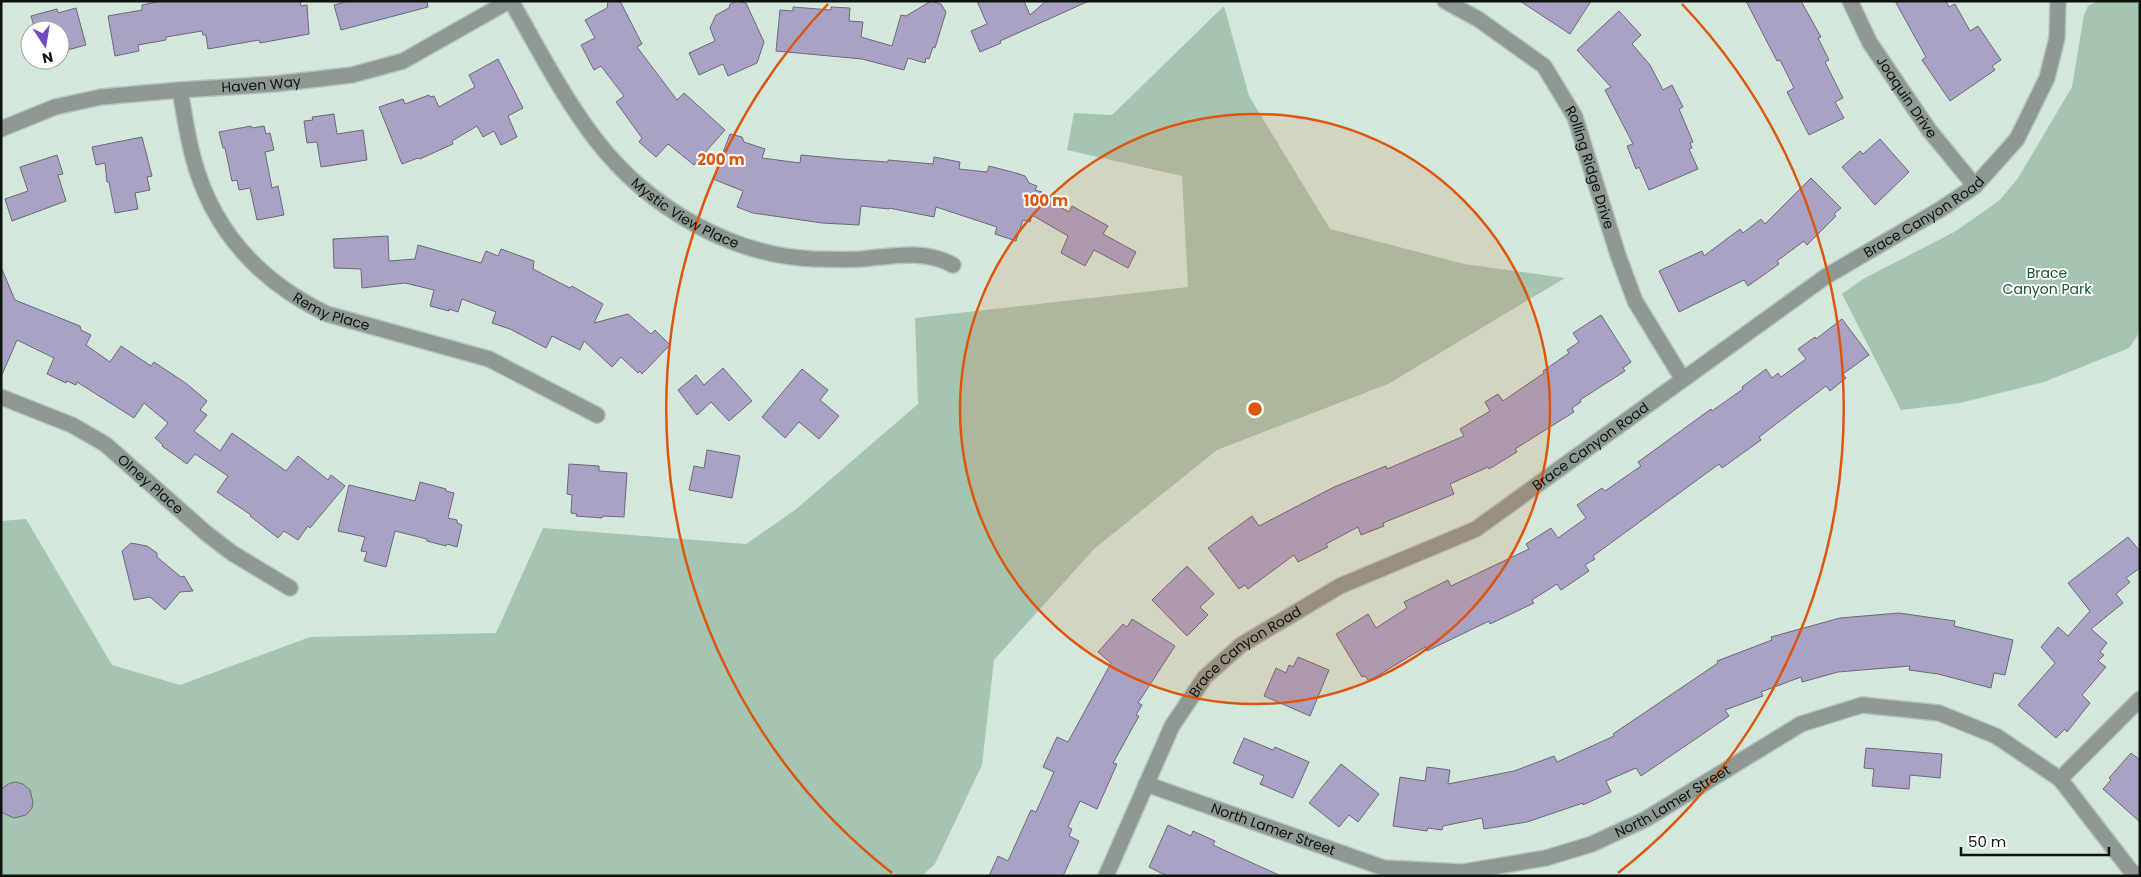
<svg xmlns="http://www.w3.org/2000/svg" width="2141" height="877" viewBox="0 0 2141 877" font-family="Poppins,sans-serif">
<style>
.green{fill:#a6c5b1}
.building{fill:#aaa2c5;stroke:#6c687a}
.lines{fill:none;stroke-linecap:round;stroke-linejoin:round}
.minor-casing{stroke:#b3c6ba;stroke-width:18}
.minor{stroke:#8f9892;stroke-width:15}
.ring{fill:none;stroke:#dd560c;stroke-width:2.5}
.labels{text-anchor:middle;stroke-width:4;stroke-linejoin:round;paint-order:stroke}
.street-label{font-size:14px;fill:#0d1410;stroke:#fff}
.park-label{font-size:14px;fill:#165333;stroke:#fff}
.centre{fill:#dd560c;stroke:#fff;stroke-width:2.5}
.ring-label{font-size:15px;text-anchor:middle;font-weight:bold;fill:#dd560c;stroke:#fff;stroke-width:4;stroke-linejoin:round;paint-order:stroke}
</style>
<rect width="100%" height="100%" fill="#d3e8da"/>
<path class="green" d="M2098 1H2140V332L2129 348 2044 382 1960 403 1901 410 1842 294 1863 279 1956 231 2000 200 2018 178 2072 87 2084 15 2088 6Z
M1224 6 1249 96 1330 229 1464 264 1565 278 1388 384 1217 450 1094 549 994 660 982 765 935 864 922 876H1V521L26 519 112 665 180 685 310 637 496 633 543 528 746 544 795 510 918 404 915 318 1188 287 1182 176 1067 150 1074 113 1112 115Z"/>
<path class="building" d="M161 1H300L301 6 307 5 309 34 260 43 259 40 208 49 206 35H203L202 31 166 37V40L138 45 139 51 115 56 108 16 142 10V5Z
M348 1H427L428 7 341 30 334 5Z
M608 1H620L642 44 637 47 677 100 684 93 725 130 694 165 668 144 656 157 639 142 642 138 616 102 624 96 601 66 594 70 581 45 595 38 585 20 607 8Z
M737 1 746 3 764 42 757 63 728 76 723 64 699 75 689 53 715 41 710 28 716 15 729 8 730 4Z
M931 1 941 4 946 12 935 48 933 47 929 59 926 58 925 63 908 58 904 70 862 59 776 51 780 10 793 11V7L831 10V7L850 8 849 21 863 22 861 37 892 46 901 15 906 16Z
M977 1H1024L1030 15 1046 1H1089L1000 41 1001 43 980 52 971 31 987 24Z
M1520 1H1591L1570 34Z
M1746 1H1801L1821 37 1818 38 1829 60 1825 62 1843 98 1835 102 1844 118 1809 135 1787 92 1794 88 1780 60 1777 61Z
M1895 1H1946L1949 7 1955 4 1970 31 1978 26 2001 60 1992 66 1995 70 1950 101 1922 60 1926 57Z
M76 8 86 45 60 52V30H35L31 16 57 9 58 13Z
M1619 11 1641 35 1632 44 1650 65 1663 90 1672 85 1683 107 1679 109 1693 142 1690 143 1692 148 1689 149 1698 169 1649 190 1639 167 1636 169 1627 146 1633 144 1605 90 1611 87 1577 50Z
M498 59 523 108 508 116 517 137 501 145 494 131 483 137 477 126 452 141 453 144 420 159 418 158 402 164 379 107 403 99 405 104 429 95 430 97 434 96 439 107 475 87 469 75Z
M334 114 337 134 363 130 367 160 321 167 317 142 307 143 304 121 313 120 312 117Z
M251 126 252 128 264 126 266 134 270 133 274 150 265 152 272 188 278 186 284 215 257 220 250 188 239 190 237 180 232 181 225 148H223L219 132Z
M730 134 742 137 744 142 765 149 762 158 800 163 801 155 843 159 888 162V160L933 164 934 157 960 162 959 169 987 172 989 166 1016 173 1025 176 1029 183 1037 186 1035 190 1042 192 1040 196 1069 212 1072 206 1108 226 1103 234 1136 252 1128 268 1094 250 1085 266 1061 253 1068 236 1032 215 1030 222 1023 220 1016 241 995 234 997 227 936 207 934 217 889 208V209L861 206 859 225 822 223 753 213 737 207 743 191 713 179Z
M142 137 152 176 147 177 150 190 135 193 138 209 115 213 109 182H107L105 163 96 165 92 147Z
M1880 139 1909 172 1875 205 1842 167 1860 151 1863 154Z
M57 155 63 174 58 175 66 201 12 221 5 199 28 191 20 167Z
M1811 178 1841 208 1834 214 1836 216 1807 245 1804 241 1777 261 1779 264 1748 286 1744 280 1679 312 1659 271 1702 251 1704 256 1740 229 1743 233 1761 219 1765 224Z
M388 236 389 261 415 259 418 245 481 263 486 251 498 256 501 249 534 261 533 269 570 288 572 286 603 304 594 323 628 314 651 334 655 330 670 345 642 374 640 371 638 373 621 357 612 367 584 341 580 350 552 336 546 348 510 329 492 323 496 312 462 299 458 312 449 309V311L430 306 434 290 405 283 362 288 361 269 334 268 333 239Z
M1 267 15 300 80 326 81 330 91 335 86 345 110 362 121 346 151 366 154 362 187 384 207 401 200 410 207 415 194 431 220 451 232 433 286 471 298 456 328 480 331 475 345 486 310 528 308 526 298 540 284 531 278 538 250 516 251 515 217 492 228 476 195 454 187 464 162 446 163 445 155 438 168 423 144 403 134 418 77 382 76 385 67 381 66 383 47 374 54 358 17 340 1 377Z
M1601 315 1631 362 1623 368 1625 371 1580 400 1581 402 1572 408 1574 412 1515 449 1517 452 1489 469 1488 467 1450 484 1454 494 1383 523 1384 526 1361 535 1358 527 1326 544 1328 547 1298 562 1294 555 1248 589 1245 585 1239 589 1208 548 1252 516 1259 526 1334 487 1386 466 1387 469 1464 436 1460 429 1490 411 1485 402 1498 394 1503 401 1544 373 1543 371 1569 353 1567 350 1579 342 1573 333Z
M1842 319 1869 355 1843 374 1846 378 1830 391 1826 386 1759 437 1761 440 1722 468 1719 464 1593 556 1595 559 1585 565 1589 571 1561 590 1557 584 1532 600 1534 603 1490 624 1489 621 1427 651 1425 647 1369 681 1365 676 1362 677 1336 634 1368 614 1376 628 1407 608 1404 602 1448 580 1451 586 1529 549 1526 544 1551 528 1558 538 1586 518 1577 505 1602 488 1605 491 1641 466 1638 462 1711 409 1712 411 1743 389 1742 387 1766 369 1772 378 1778 373 1781 377 1806 359 1798 349 1815 337 1816 339Z
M723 368 752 401 729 421 711 402 697 415 678 390 696 375 704 385Z
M802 369 828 390 820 400 839 416 819 439 799 422 785 438 762 417Z
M707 450 740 456 732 498 689 490 694 466 704 468Z
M569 464 599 466V471L627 473 624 517 603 516 602 518 576 516 577 514 571 513 572 495 567 494Z
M420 482 446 489V491L454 493 448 518 457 520V523L462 525 457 547 447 544 446 546 427 541V539L395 531 386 567 364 561 367 552 361 551 365 537 338 531 349 485 415 501Z
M2128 537 2140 551V568L2126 578 2130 582 2116 594 2123 603 2091 629 2107 643 2100 652 2104 655 2098 661 2106 667 2082 695 2090 703 2067 732 2065 729 2056 738 2018 705 2055 663 2041 647 2058 627 2068 636 2090 611 2068 583Z
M131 543 147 546 157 553V557L181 577 184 576 193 591 180 592 165 610 150 597 134 600 122 551Z
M1187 566 1214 594 1200 607 1208 615 1187 636 1152 600Z
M1899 613 1955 621 1954 626 2013 640 2005 675 1994 673 1991 688 1938 674 1909 670 1910 666 1838 672 1802 682 1801 677 1761 692 1763 696 1725 710 1729 716 1697 738 1641 776 1636 768 1606 781 1611 792 1583 805V803L1527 822 1484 829 1482 818 1443 826 1442 830 1428 828 1427 831 1393 826 1400 777 1425 781 1427 767 1450 770 1448 784 1514 771 1554 756 1557 762 1614 736 1613 734 1718 663 1717 661 1772 640 1771 637 1840 618Z
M1132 619 1175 646 1138 703 1142 705 1136 715 1139 716 1113 763 1117 764 1097 809 1080 801 1068 827 1072 829 1069 836 1079 841 1063 876H989L998 856 1008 861 1031 810 1036 812 1054 772 1043 767 1057 737 1068 742 1111 663 1098 652 1123 624 1127 627Z
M1298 657 1329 670 1310 716 1264 696 1276 668 1286 673 1289 665 1293 667Z
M1244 738 1273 750 1275 747 1309 762 1293 798 1260 784 1264 776 1233 763Z
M1866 748 1942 754 1940 778 1910 775 1909 789 1872 786 1874 769 1864 768Z
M2131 753 2140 760V822L2103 789 2111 780 2109 778Z
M1341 764 1379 794 1358 822 1349 815 1339 827 1309 803Z
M16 782 23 784 30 790 33 802 32 808 26 815 14 818 1 812V789L10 783Z
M1168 825 1191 836 1193 831 1215 841 1213 845 1281 876H1167L1149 867Z"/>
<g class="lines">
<defs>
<g id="minor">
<path id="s1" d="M511 1C538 48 563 97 596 140 647 206 730 256 815 259 830 259 846 260 861 259 893 256 924 249 953 265"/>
<path id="s2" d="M1445 1 1478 19 1544 66 1575 117 1618 255 1635 301 1682 378"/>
<path id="s3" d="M1850 1 1870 43 1929 130 1975 186"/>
<path id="s4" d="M180 90C184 112 187 135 193 157 212 230 260 282 327 314L489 359 597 415"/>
<path id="s5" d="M1 129 55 107 101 97 180 90 274 84 352 75 403 61 509 1"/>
<path id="s6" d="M1 397 72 425 105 444 206 533 232 553 290 588"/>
<path d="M2060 779 2140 699"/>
<path id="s7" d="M1146 784 1384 868 1463 872 1546 858 1592 844 1646 819 1801 724 1862 705 1939 713 1996 736 2060 779 2131 871 2139 876"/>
<path id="s8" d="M1106 876 1172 726 1205 677 1241 645 1340 586 1476 529 1825 277 1941 209 1975 186 2017 139 2047 78 2057 38 2058 1"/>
</g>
</defs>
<use href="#minor" class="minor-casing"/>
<use href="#minor" class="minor"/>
</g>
<circle cx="1255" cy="409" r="295" fill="#dd560c" fill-opacity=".12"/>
<g class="ring">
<circle cx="1255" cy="409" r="295"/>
<path d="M892 873A589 589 0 0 1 828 4M1682 4A589 589 0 0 1 1618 873"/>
</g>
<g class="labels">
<g class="street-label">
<text dy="5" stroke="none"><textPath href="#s5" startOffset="266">Haven Way</textPath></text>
<text dy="5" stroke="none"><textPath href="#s3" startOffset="112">Joaquin Drive</textPath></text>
<text dy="5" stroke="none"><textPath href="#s2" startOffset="231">Rolling Ridge Drive</textPath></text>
<text dy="5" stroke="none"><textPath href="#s1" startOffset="280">Mystic View Place</textPath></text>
<text dy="5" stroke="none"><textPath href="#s8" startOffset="1080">Brace Canyon Road</textPath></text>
<text dy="5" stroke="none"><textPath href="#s4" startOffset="285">Remy Place</textPath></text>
<text dy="5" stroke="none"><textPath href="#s8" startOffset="675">Brace Canyon Road</textPath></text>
<text dy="5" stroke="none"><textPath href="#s6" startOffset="175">Olney Place</textPath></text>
<text dy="5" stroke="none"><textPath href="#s8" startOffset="270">Brace Canyon Road</textPath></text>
<text dy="5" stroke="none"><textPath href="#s7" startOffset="555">North Lamer Street</textPath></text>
<text dy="5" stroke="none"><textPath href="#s7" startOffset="135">North Lamer Street</textPath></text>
</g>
<g class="park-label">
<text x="2047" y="278">Brace<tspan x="2047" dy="16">Canyon Park</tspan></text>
</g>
</g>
<circle cx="1255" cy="409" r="8" class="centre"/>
<g class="ring-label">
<text x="721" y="165">200 m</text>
<text x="1046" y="206">100 m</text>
</g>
<rect width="2141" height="877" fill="none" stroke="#0d1410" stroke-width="5"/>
<g transform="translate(45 45) rotate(168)"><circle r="24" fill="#ffffff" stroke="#9ea19f"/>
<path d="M0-4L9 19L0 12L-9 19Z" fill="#7549c1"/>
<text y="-8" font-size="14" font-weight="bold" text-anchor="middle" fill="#0d1410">N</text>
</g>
<path d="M1961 847v8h148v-8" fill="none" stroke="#0d1410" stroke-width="2.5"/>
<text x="1968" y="847" font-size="15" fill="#0d1410" stroke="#ffffff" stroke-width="4" paint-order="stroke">50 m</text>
</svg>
